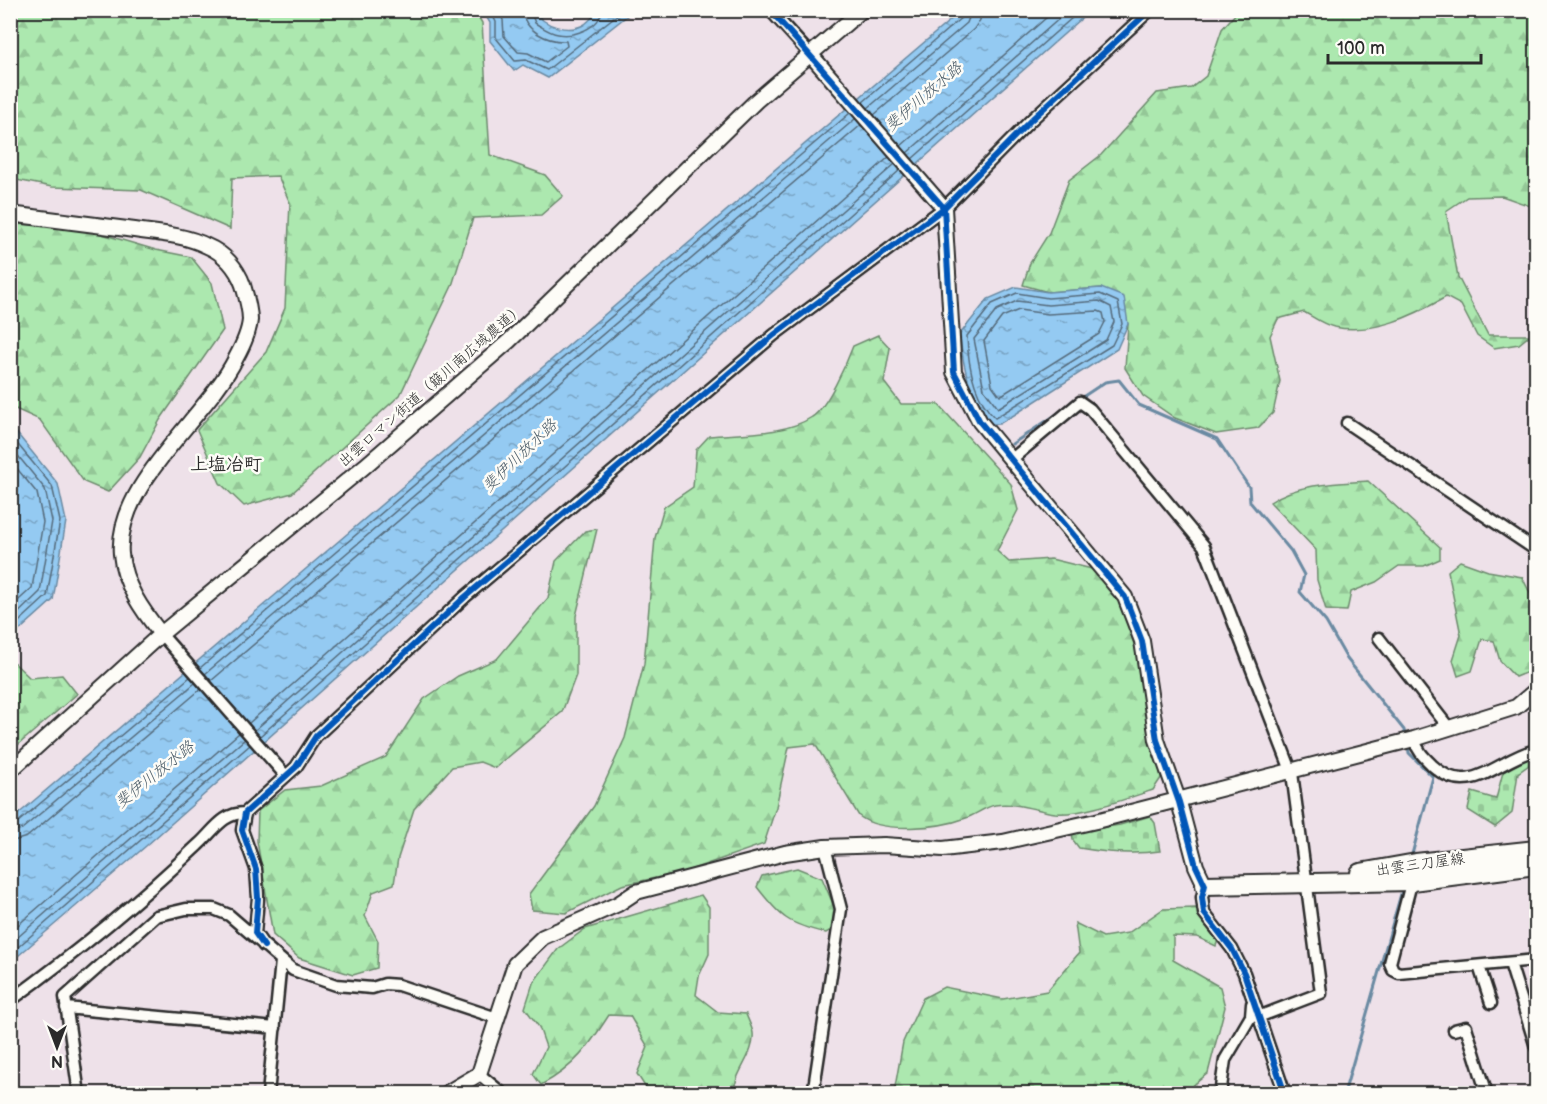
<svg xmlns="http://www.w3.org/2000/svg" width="1547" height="1104" viewBox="0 0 1547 1104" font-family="'Balsamiq Sans','Klee One',sans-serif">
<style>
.forest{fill:url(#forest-firs);stroke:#6c8a6d;stroke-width:1.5}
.cemetery{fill:url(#cemetery-stones);stroke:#6c8a6d;stroke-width:1.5}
.water{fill:url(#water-ripples);stroke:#6a8aa2;stroke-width:1.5}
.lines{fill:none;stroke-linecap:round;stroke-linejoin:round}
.shore{stroke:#556b7b;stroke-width:1.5}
.stream{stroke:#6a8aa2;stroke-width:3}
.minor-casing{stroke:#2b2b2b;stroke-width:15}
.tertiary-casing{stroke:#2b2b2b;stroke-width:18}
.primary-casing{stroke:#2b2b2b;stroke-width:22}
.minor{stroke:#fdfcf7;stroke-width:10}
.tertiary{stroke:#fdfcf7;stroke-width:14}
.primary{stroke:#fdfcf7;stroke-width:18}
.cycleway-casing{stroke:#fdfcf7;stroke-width:10}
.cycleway{stroke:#0057b8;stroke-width:6}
.labels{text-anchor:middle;stroke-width:5;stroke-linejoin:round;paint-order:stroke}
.street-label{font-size:15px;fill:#2b2b2b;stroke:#fdfcf7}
.water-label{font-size:16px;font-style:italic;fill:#4a5b67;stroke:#fdfcf7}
.quarter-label{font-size:18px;font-weight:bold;fill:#2b2b2b;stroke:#fdfcf7}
</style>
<defs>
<pattern id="forest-firs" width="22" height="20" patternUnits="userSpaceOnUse" patternTransform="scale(1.5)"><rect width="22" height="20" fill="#ace8af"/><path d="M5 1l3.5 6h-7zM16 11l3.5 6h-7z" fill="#94c797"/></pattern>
<pattern id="cemetery-stones" width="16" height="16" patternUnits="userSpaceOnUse" patternTransform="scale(1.5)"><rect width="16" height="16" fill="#ace8af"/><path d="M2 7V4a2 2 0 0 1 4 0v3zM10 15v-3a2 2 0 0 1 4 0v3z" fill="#94c797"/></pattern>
<pattern id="water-ripples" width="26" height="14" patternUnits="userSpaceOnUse" patternTransform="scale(1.5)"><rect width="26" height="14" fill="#94caf2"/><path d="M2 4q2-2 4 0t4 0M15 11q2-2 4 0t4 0" fill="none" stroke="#79a4c4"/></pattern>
</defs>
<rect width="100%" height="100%" fill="#eee1e9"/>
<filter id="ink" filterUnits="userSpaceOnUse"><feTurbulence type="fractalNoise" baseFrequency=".0167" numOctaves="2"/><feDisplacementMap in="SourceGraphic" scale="12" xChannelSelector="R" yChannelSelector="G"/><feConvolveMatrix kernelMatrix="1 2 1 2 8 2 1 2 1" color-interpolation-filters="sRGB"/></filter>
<g filter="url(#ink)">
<path class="forest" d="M10 11H475L482 23 490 155 545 175 563 196 541 215 473 218 452 286 400 395 292 493 244 506 220 483 197 430 266 352 285 308 290 203 278 176 232 178 230 229 141 190 52 187 11 179Z
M1238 11H1536V208L1502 196 1467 197 1446 211 1458 277 1488 335H1530L1519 344 1494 348 1477 336 1461 305 1446 297C1413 316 1373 335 1334 327 1324 325 1313 317 1304 312L1278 319 1270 336 1280 381 1273 413 1258 428 1216 434 1175 418 1143 396 1125 368 1128 324 1101 288 1048 292 1023 285 1030 263 1049 233 1069 180 1101 155 1157 93 1191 88 1206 76 1222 29Z
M11 224 78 227 156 250 191 257 212 283 223 330 160 420 140 457 108 492 84 482 40 420 11 407Z
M878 335 890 348 884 382 901 404H938L1011 484 1018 510 997 551 1009 562 1051 559 1096 570 1121 598 1144 680 1161 778 1153 790C1128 798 1080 816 1055 813 1035 810 1016 802 995 805 985 807 975 815 966 818 940 828 881 834 859 816L815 744 789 747 776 807 764 844 684 872 622 885 566 913 532 910 529 894 594 806 625 738 644 664 655 538 664 507 693 487 696 450 709 436C740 433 785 435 812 417 827 408 847 362 853 346Z
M1368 481 1440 547V559L1424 566H1399L1376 582 1351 592 1347 611 1326 610 1317 580 1316 550 1270 502C1297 484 1335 483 1368 481Z
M597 529 576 616V675L562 712 495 768 480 762 452 767 414 809 398 858 394 884 373 892 365 916 378 941 377 968 353 975 299 958 273 935 257 841 258 811 285 790 321 786 386 757 424 699 458 676 497 659 548 598 556 561 585 531Z
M1460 561 1488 571 1522 577 1535 603V669L1515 677 1500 661 1494 641 1482 639 1472 671 1458 676 1453 660 1461 635 1448 571Z
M10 659 30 678 62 675 77 694 11 751Z
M797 868 822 878 836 911V927L826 933C788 924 781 918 757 887L762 876Z
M701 895 709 907V954L699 976 696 995 718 1012 746 1014C748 1020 752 1027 753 1033 755 1055 734 1072 734 1093H649L637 1074 648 1047 630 1016 609 1015C589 1046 575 1067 541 1085L533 1074 546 1047 539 1027 525 1008 533 983 558 949 585 929Z
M1196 908 1218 940 1216 946 1197 937 1173 936V960L1220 987 1225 1007 1208 1073 1184 1093 899 1094 895 1087 903 1042 923 998 944 987 1003 999 1047 991 1079 953 1075 923 1103 937 1128 933 1163 909Z"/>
<path class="cemetery" d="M1535 755 1536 760 1518 773 1512 813 1495 827 1468 810 1472 792 1496 799 1503 772Z
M1150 816 1155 823 1160 851C1132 855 1107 853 1079 848L1073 840 1072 832 1120 825Z"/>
<path class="water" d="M483 11H535C543 26 569 34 585 24 590 20 594 15 599 11H623L628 15 548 78 523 65 514 71 490 41V23Z
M961 11H1090L146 846 11 962 10 821Z
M1016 287 1048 292 1101 288 1124 297 1128 324 1117 349 1014 415 999 424H990C970 392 963 372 960 334L988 299Z
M11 426 58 484 66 521 53 600 13 636 10 634Z"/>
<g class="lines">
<path class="shore" d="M490 10 496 22V38L515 61 526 60 547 70 618 14 620 10
M498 10 503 20 504 36 518 52 528 53 546 62 567 46 566 41C548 42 524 31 522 10
M530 10 535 23C542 27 550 33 558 34 574 37 600 28 602 10
M863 102 962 17 964 10
M868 108 967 23 972 10
M874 115 974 29 980 20 981 10
M901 146 1055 10
M907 153 1069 10
M912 159 1081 10
M1017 293 1048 298 1100 294 1118 302 1122 324 1112 345 995 418C974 398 968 364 967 336L992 304Z
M1017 301 1048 305 1099 301 1111 307 1114 322 1106 340 998 408 984 389 974 339 997 310Z
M1019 310 1048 314 1098 311 1103 313 1105 322 1099 334 1000 396 992 385 984 341 1002 317Z
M10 435 52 486 60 521 47 596 10 630
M10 446 45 489 52 521 40 592 10 621
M10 460 37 493 43 522 32 588 10 608
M200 668 850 113
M205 674 855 119
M211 681 861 125
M249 723 889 157
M255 730 895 164
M260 736 900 170
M10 825 17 823 190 677
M10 832 22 829 195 683
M10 842 27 837 201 689
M10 932 239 733
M10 944 245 739
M10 954 250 745"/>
<path class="stream" d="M1078 400 1105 382 1119 380 1139 405 1217 439 1249 487 1250 502 1291 551 1304 575 1300 592 1326 622 1347 659 1404 730 1405 736
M1012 444 1063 410
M1408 745 1409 753 1433 777 1411 858
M1344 1094 1403 887"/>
<defs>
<path id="minor" d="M770 10 810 54
M1347 423 1536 550
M1012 459 1080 402 1090 409 1204 546 1292 773 1321 993 1258 1017
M161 634 286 776
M1379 638 1449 728
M1414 739C1418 752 1424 757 1433 766 1470 800 1499 758 1536 750
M1413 876 1390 963 1393 970 1399 973 1536 960
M1205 885 1202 897 1204 913 1232 949 1244 973 1285 1094
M264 946 255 933 258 898 256 869 242 830 245 813 296 767 316 736 465 597 774 335 944 208 1031 120 1150 10
M1510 963 1536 1047
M1479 966 1491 1003
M10 1001C76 953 139 901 198 845 214 831 222 813 245 813
M66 1008 275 1028
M1454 1030 1466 1027 1487 1094
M479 1074 503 1094
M21 1094H43
M79 1094 65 997 156 916 186 909H214L229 915 293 970 336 985 372 988 385 984 398 985 497 1018
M268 1094 281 961
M813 1094 841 909 825 847
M1220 1094 1225 1060 1251 1016 1252 1004"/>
<path id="tertiary" d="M810 54 944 208 954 372 980 422 1125 597 1142 641 1157 740 1179 802 1196 866 1205 885
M10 214C49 219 88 224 127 229 153 233 183 234 207 246 224 253 237 268 243 285 246 295 250 309 250 320 249 333 242 347 236 358 207 417 115 484 121 554 124 585 142 610 161 634
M10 771 161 634 365 466 509 341 756 101 862 10
M445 1094 479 1074 515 964 543 937 618 904 636 892 785 853 825 847 884 845 943 849 1003 842 1096 821 1414 739 1516 707 1536 690"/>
<path id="primary" d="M1360 873 1416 863 1536 850
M1205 885 1412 881 1536 865"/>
</defs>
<use href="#minor" class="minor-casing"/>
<use href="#tertiary" class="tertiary-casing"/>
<use href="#primary" class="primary-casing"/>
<use href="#minor" class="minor"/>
<use href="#tertiary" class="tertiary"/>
<use href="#primary" class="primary"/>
<defs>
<path id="cycleway" d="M770 10 944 208 954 372 980 422 1125 597 1142 641 1157 740 1179 802 1196 866 1205 885 1202 897 1204 913 1232 949 1244 973 1285 1094
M264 946 255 933 258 898 256 869 242 830 245 813 296 767 316 736 465 597 774 335 944 208 1031 120 1150 10"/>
</defs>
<use href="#cycleway" class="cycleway-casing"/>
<use href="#cycleway" class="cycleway"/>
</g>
</g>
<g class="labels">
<g class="street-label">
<text transform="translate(431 385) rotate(-41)" y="5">出雲ロマン街道（簸川南広域農道）</text>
<text transform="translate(1420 864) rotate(-8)" y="5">出雲三刀屋線</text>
</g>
<g class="water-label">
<text transform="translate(923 96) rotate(-41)" y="6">斐伊川放水路</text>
<text transform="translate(519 455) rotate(-44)" y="6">斐伊川放水路</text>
<text transform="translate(154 774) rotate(-39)" y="6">斐伊川放水路</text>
</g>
<g class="quarter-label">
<text x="226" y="470">上塩冶町</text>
</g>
</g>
<rect width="1547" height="1104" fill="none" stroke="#fdfcf7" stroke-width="36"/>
<rect x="18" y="18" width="1511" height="1068" fill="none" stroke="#2b2b2b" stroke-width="2" filter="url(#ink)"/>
<g transform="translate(57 1047) rotate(180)" stroke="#fdfcf7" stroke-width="4.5" paint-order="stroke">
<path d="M0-4.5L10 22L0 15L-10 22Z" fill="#2b2b2b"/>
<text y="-9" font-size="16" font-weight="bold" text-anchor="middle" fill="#2b2b2b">N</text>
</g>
<path d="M1328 54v9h153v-9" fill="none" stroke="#2b2b2b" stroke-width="3"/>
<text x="1337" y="54" font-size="18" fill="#2b2b2b" stroke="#fdfcf7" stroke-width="4.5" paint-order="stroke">100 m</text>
</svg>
